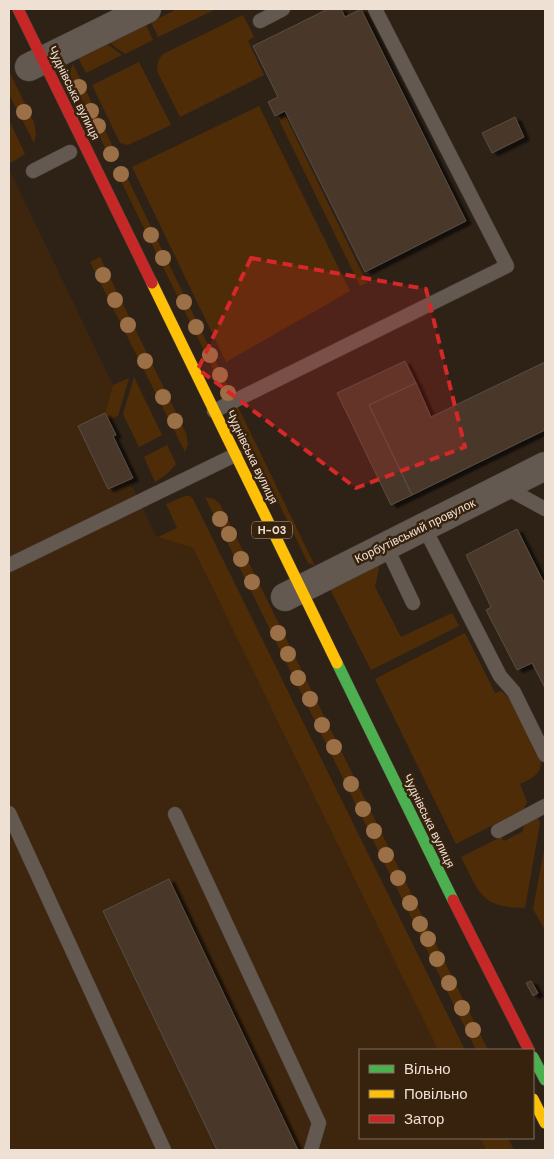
<svg xmlns="http://www.w3.org/2000/svg" width="554" height="1159" viewBox="0 0 554 1159" font-family="'DM Sans',sans-serif">
<style>
.built{fill:#3e250d}
.green{fill:#4e2c08}
.building{fill:#48392a;stroke:#574d44;filter:url(#shadow)}
.lines{fill:none;stroke-linecap:round;stroke-linejoin:round}
.lane-casing{stroke:#493f37;stroke-width:15}
.street-casing{stroke:#493f37;stroke-width:29}
.fast-casing{stroke:#493f37;stroke-width:12}
.slow-casing{stroke:#493f37;stroke-width:12}
.jam-casing{stroke:#493f37;stroke-width:12}
.lane{stroke:#635950;stroke-width:14}
.street{stroke:#635950;stroke-width:28}
.fast{stroke:#4caf50;stroke-width:11}
.slow{stroke:#ffc107;stroke-width:11}
.jam{stroke:#c62828;stroke-width:11}
.tree{fill:#9c7047}
.marked{fill:#d62828;fill-opacity:0.2;stroke:#d62828;stroke-width:4;stroke-dasharray:10 6;stroke-linejoin:round}
.labels{text-anchor:middle;stroke-width:5;stroke-linejoin:round;paint-order:stroke}
.shield{fill:#37220e;stroke:#b8a799;stroke-width:1}
.shield-label{font-size:11px;font-weight:bold;fill:#efe0d4}
.street-label{font-size:12px;fill:#efe0d4;stroke:#37220e}
</style>
<defs>
<filter id="shadow"><feDropShadow dx="5.5" dy="3" stdDeviation="1" flood-color="#0009"/></filter>
</defs>
<rect width="100%" height="100%" fill="#2e2217"/>
<path class="built" d="M9 169 113 385 105 413 116 435 113 436 129 480 156 536 193 548 438 1050H360V1138H480L486 1150H9Z"/>
<path class="green" d="M177 9H216L158 37 151 22Z
M243 15 254 37 248 41 264 75 180 117 158 73C156 65 158 60 163 54Z
M146 25 153 40 125 54 110 43Z
M107 44 122 55 86 73 78 58Z
M139 62 171 125 128 145 120 143 92 85Z
M73 64 117 155 110 158 71 77 70 71Z
M9 71 34 122 36 134 34 143 9 94Z
M259 106 350 291 226 362 132 167Z
M285 115 367 283 360 286 278 118Z
M9 120 25 154 9 164Z
M126 175 315 566 308 563 306 559 119 177Z
M100 257 186 433 188 444 185 452 90 262Z
M134 377 162 435 139 447 123 414Z
M129 378 118 416 108 420 105 413 113 385Z
M167 445 176 464 167 474 155 482 144 457Z
M185 496H190L193 499 465 1050H438L193 548 158 537 177 528 166 504Z
M205 497 214 499 220 504 488 1050H476Z
M378 563 379 568 375 587 401 637 452 613 459 626 371 670 329 587Z
M465 633 495 693 501 691 509 698 541 762C541 775 530 779 520 784L527 802 524 809 456 844 375 679Z
M538 818 540 823 525 908C480 907 480 894 461 857L501 837 504 841 522 832 525 824Z
M545 845V930L533 909Z
M480 1138H508L514 1150H486Z"/>
<path class="building" d="M328 9H341L345 17 361 9 466 221 365 272 285 111 275 116 268 102 278 97 253 46Z
M515 117 524 137 492 153 482 133Z
M405 361 416 383 369 405 412 495 391 505 337 393Z
M545 362V430L412 495 369 405 416 383 431 417Z
M105 413 116 435 113 436 133 478 108 489 78 426Z
M517 529 543 581 545 580V688L532 663 517 670 486 610 491 607 466 555Z
M169 879 298 1150H217L103 911Z
M531 981 538 993 533 996 526 983Z"/>
<g class="lines">
<defs>
<path id="lane" d="M260 21 283 9
M33 171 70 152
M214 411 507 266 375 9
M505 487 545 509
M424 527 500 676 514 692 545 755
M386 546 413 603
M9 565 235 455
M9 813 164 1150
M175 814 319 1123 311 1150
M498 831 545 806"/>
<path id="street" d="M29 67 147 9
M285 597 545 466"/>
<path id="fast" d="M337 663 453 900
M533 1057 545 1080"/>
<path id="slow" d="M152 283 337 663
M533 1099 545 1123"/>
<path id="jam" d="M18 9 152 283
M453 900 529 1050"/>
</defs>
<use href="#lane" class="lane-casing"/>
<use href="#street" class="street-casing"/>
<use href="#fast" class="fast-casing"/>
<use href="#slow" class="slow-casing"/>
<use href="#jam" class="jam-casing"/>
<use href="#lane" class="lane"/>
<use href="#street" class="street"/>
<use href="#fast" class="fast"/>
<use href="#slow" class="slow"/>
<use href="#jam" class="jam"/>
</g>
<g class="tree">
<circle cx="79" cy="87" r="8"/>
<circle cx="91" cy="111" r="8"/>
<circle cx="24" cy="112" r="8"/>
<circle cx="98" cy="126" r="8"/>
<circle cx="111" cy="154" r="8"/>
<circle cx="121" cy="174" r="8"/>
<circle cx="151" cy="235" r="8"/>
<circle cx="163" cy="258" r="8"/>
<circle cx="103" cy="275" r="8"/>
<circle cx="115" cy="300" r="8"/>
<circle cx="184" cy="302" r="8"/>
<circle cx="128" cy="325" r="8"/>
<circle cx="196" cy="327" r="8"/>
<circle cx="210" cy="355" r="8"/>
<circle cx="145" cy="361" r="8"/>
<circle cx="220" cy="375" r="8"/>
<circle cx="228" cy="393" r="8"/>
<circle cx="163" cy="397" r="8"/>
<circle cx="175" cy="421" r="8"/>
<circle cx="220" cy="519" r="8"/>
<circle cx="229" cy="534" r="8"/>
<circle cx="241" cy="559" r="8"/>
<circle cx="252" cy="582" r="8"/>
<circle cx="278" cy="633" r="8"/>
<circle cx="288" cy="654" r="8"/>
<circle cx="298" cy="678" r="8"/>
<circle cx="310" cy="699" r="8"/>
<circle cx="322" cy="725" r="8"/>
<circle cx="334" cy="747" r="8"/>
<circle cx="351" cy="784" r="8"/>
<circle cx="363" cy="809" r="8"/>
<circle cx="374" cy="831" r="8"/>
<circle cx="386" cy="855" r="8"/>
<circle cx="398" cy="878" r="8"/>
<circle cx="410" cy="903" r="8"/>
<circle cx="420" cy="924" r="8"/>
<circle cx="428" cy="939" r="8"/>
<circle cx="437" cy="959" r="8"/>
<circle cx="449" cy="983" r="8"/>
<circle cx="462" cy="1008" r="8"/>
<circle cx="473" cy="1030" r="8"/>
</g>
<path class="marked" d="M251 258 426 289 465 447 356 488 198 369Z"/>
<g class="labels">
<rect class="shield" x="252" y="521.5" width="40" height="17" rx="4"/>
<g class="shield-label">
<text x="272" y="534">Н-03</text>
</g>
<g class="street-label">
<text transform="translate(74 93) rotate(64)" y="4">Чуднівська вулиця</text>
<text transform="translate(252 457) rotate(64)" y="4">Чуднівська вулиця</text>
<text transform="translate(415 531) rotate(-26)" y="4">Корбутівський провулок</text>
<text transform="translate(429 821) rotate(64)" y="4">Чуднівська вулиця</text>
</g>
</g>
<rect width="554" height="1159" fill="none" stroke="#efe0d4" stroke-width="20"/>
<rect x="359" y="1049" width="175" height="90" fill="#37220e" stroke="#816e5d"/>
<rect x="369" y="1065" width="25" height="8" fill="#4caf50" stroke="#816e5d"/>
<text x="404" y="1074" font-size="15" fill="#efe0d4">Вільно</text>
<rect x="369" y="1090" width="25" height="8" fill="#ffc107" stroke="#816e5d"/>
<text x="404" y="1099" font-size="15" fill="#efe0d4">Повільно</text>
<rect x="369" y="1115" width="25" height="8" fill="#c62828" stroke="#816e5d"/>
<text x="404" y="1124" font-size="15" fill="#efe0d4">Затор</text>
</svg>
